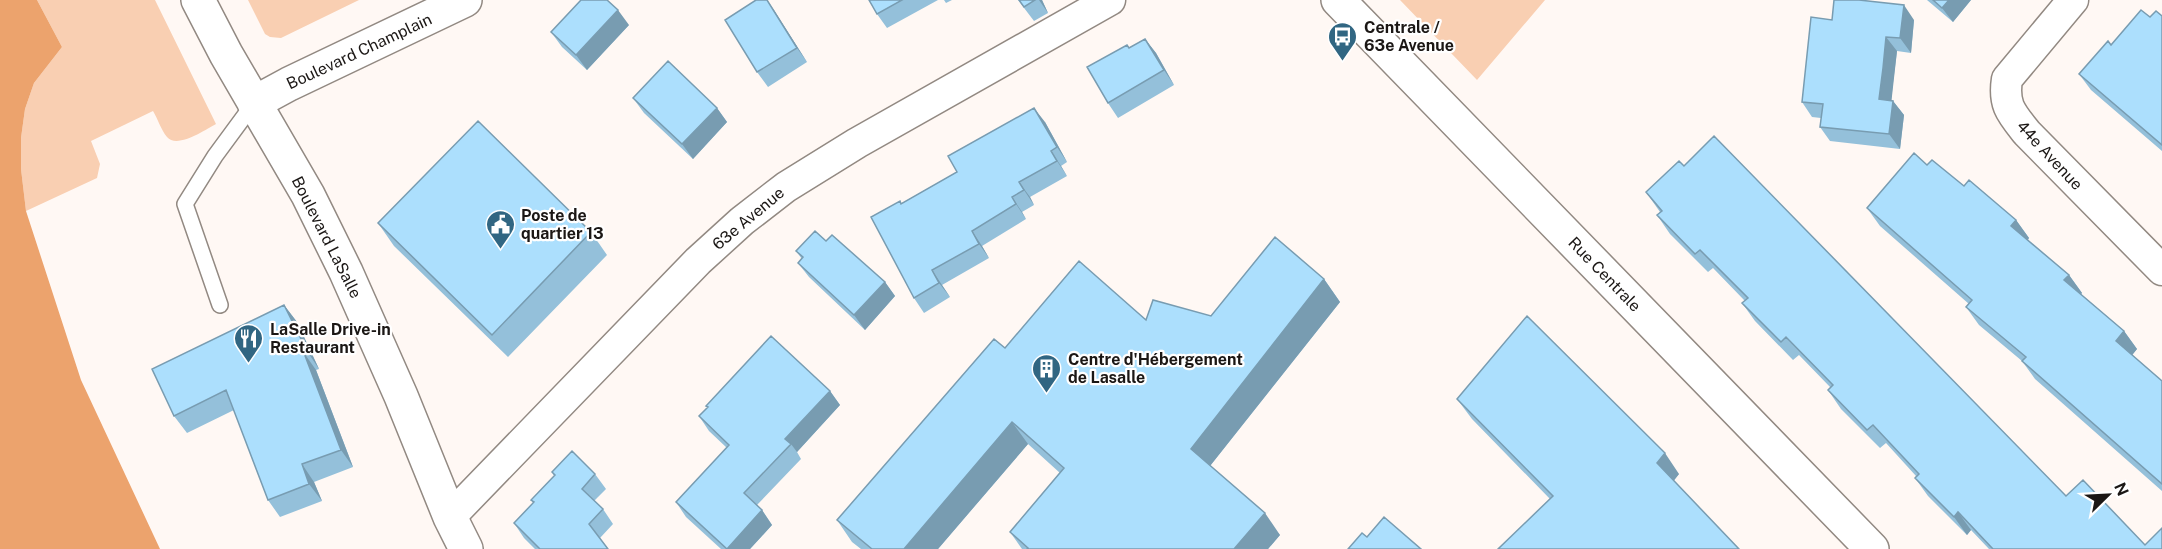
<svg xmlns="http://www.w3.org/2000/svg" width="2162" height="549" viewBox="0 0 2162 549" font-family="'Public Sans',sans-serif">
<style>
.green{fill:#f9cfb2}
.water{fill:#eca36d}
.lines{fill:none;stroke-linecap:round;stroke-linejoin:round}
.lane-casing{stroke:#928982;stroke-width:18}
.street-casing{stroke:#928982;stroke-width:33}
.secondary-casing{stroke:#928982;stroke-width:36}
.lane{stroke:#fff;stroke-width:15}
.street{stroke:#fff;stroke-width:30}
.secondary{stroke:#fff;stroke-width:33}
.wall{fill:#94c0da}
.shaded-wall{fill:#789cb1}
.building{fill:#acdffd;stroke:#789cb1;stroke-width:1.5}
.labels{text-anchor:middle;stroke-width:4.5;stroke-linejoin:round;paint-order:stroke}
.poi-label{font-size:16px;font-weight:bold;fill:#1b1715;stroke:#fff;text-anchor:start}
.street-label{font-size:16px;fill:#1b1715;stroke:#fff}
</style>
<rect width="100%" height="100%" fill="#fff8f4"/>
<path class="green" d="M37 0H155L216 124C205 130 177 149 167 137 161 130 158 119 153 111L91 141 100 164 97 178 26 211 21 169V138L25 109 34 83 62 47Z
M248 0H359L281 38 270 37 265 34Z
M1400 0H1545L1477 80Z"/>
<path class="water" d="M0 0H37L62 47 34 83 25 109 21 138V169L26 211 81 380 160 549H0Z"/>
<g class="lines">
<defs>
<path id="lane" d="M220 305 185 204 215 156 254 103"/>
<path id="street" d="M2073 0 2007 79C2003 105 2011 113 2027 133L2162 270
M450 517 698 261 742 221 786 187 857 143 1110 0"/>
<path id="secondary" d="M198 0 226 54 308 195 346 272 401 396 450 517 466 549
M1338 0 1872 549
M254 103 289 84 465 0"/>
</defs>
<use href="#lane" class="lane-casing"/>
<use href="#street" class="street-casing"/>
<use href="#secondary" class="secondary-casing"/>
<use href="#lane" class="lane"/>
<use href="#street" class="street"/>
<use href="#secondary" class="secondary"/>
</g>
<path class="wall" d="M767 0 807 62 768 87 757 72Z
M869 0H938L887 28 877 14Z
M944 0H952L946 3Z
M1018 0H1042L1048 13 1034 21Z
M1927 0H1971L1953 22Z
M2162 16V151L2091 90 2079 74 2111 45 2150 17Z
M1832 20H1914L1911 53 1897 51 1893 83 1891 101H1893L1904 115 1900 149 1830 141 1820 127 1821 118 1812 117 1802 102Z
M629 25 587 70 562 47 551 32Z
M1145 39 1156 53 1174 85 1118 118 1108 103 1129 48Z
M633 98 717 108 727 122 693 159 644 113Z
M1045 122 1067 162 1061 166 1067 176 1030 197 1034 205 1022 212 1026 219 982 246 989 258 942 285 950 297 924 313 914 298 902 203Z
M1927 165 1964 186 2016 220 2029 238 2028 240 2069 275 2082 293 2081 294 2124 331 2137 349 2132 355 2162 381V491L2035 379 2022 361 1979 325 1966 307 1969 304 1880 226 1867 208Z
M1684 166 2066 496 2145 545 2162 549H1989L1971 530 1967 535 1928 496 1915 478 1916 476 1886 443 1880 448 1841 409 1828 390 1831 388 1799 355 1793 360 1755 321 1742 303 1745 301 1713 268 1708 272 1670 234 1657 215 1660 212 1646 192Z
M378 223 591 232 607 255 508 357 394 246Z
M826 241 885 282 895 296 865 330 809 277 798 263 802 259 796 251Z
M1324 279 1340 302 1210 466 1280 535 1268 549H1022L1010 532 1060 473 1028 444 938 549H861L852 542 837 520 1005 348 1146 320 1211 316Z
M284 305 297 322 319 369 316 370 353 467 314 482 322 501 280 517 268 500 234 410 187 433 174 416Z
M830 391 840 405 797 452 801 459 757 505 762 510 772 525 750 549H721L686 517 676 502 727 448 709 431 699 416Z
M1457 399 1679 474 1674 480 1550 499 1472 419Z
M552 472 595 474 606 489 594 501 603 509 613 524 600 538 608 549H535L524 538 514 523 533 503 531 500 554 476Z"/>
<path class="shaded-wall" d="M767 0 774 10 807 62 797 48Z
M1039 0H1042L1048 13Z
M1949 0H1971L1953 22 1942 8Z
M1904 5 1914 20 1911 53 1900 38Z
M618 10 629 25 587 70 576 55Z
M1886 37 1897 51 1890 114 1879 99Z
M1145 39 1156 53 1174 85 1164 70Z
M1893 101 1904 115 1900 149 1889 134Z
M717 108 727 122 693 159 682 144Z
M1034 108 1045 122 1067 162 1057 147Z
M1051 151 1061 166 1067 176 1057 161Z
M1019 182 1030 197 1034 205 1024 190Z
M1012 197 1022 212 1026 219 1016 204Z
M2016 220 2029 238 2024 244 2011 226Z
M972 231 982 246 989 258 979 244Z
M932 270 950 297 939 283Z
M2069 275 2082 293 2077 298 2064 280Z
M1324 279 1340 302 1206 471 1191 449Z
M885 282 895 296 865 330 854 315Z
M284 305 297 322 319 369 307 351Z
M2124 331 2137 349 2129 359 2116 341Z
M304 353 316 370 353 467 341 450Z
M830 391 840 405 797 452 791 444 785 439Z
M1012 422 1028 444 938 549H904Z
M1665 453 1679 474 1672 483 1657 463Z
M302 464 314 482 322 501 309 484Z
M762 510 772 525 750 549H727Z
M1958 512 1971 530 1967 535 1954 517Z
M1265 513 1280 535 1268 549H1234Z"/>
<path class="building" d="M581 0H607L618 10 576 55 551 32Z
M756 0H767L797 48 757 72 725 20Z
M869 0H902L877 14Z
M1019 0H1035L1024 7Z
M1834 0H1859L1904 5 1900 38 1886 37 1883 68 1879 99 1893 101 1889 134 1820 127 1823 104 1802 102 1811 17 1832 20Z
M1933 0H1949L1942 8Z
M2141 10 2150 17 2156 11 2162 16V145L2079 74 2108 41 2111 45Z
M1145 39 1164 70 1108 103 1087 67 1127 45 1129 48Z
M668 61 717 108 682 144 633 98Z
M1034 108 1057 147 1051 151 1057 161 1019 182 1024 190 1012 197 1016 204 972 231 979 244 932 270 939 283 914 298 871 217 900 201 901 204 957 172 948 156Z
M478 121 591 232 492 335 378 223Z
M1714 136 2066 496 2083 480 2145 545 2162 528V549H1993L1958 512 1954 517 1915 478 1919 474 1873 425 1867 430 1828 390 1833 385 1786 337 1781 342 1742 303 1748 298 1700 250 1695 254 1657 215 1662 211 1646 192 1679 161 1684 166Z
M1914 153 1927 165 1932 160 1964 186 1969 180 2016 220 2011 226 2069 275 2064 280 2124 331 2116 341 2162 381V484L2022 361 2026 357 1966 307 1972 300 1867 208Z
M815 231 826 241 832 235 885 282 854 315 798 263 803 257 796 251Z
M1275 237 1324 279 1191 449 1265 513 1234 549H1027L1028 548 1010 532 1064 468 1012 422 904 549H872L837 520 994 339 1005 348 1079 261 1146 320 1153 300 1211 316Z
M284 305 307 351 304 353 341 450 302 464 309 484 268 500 226 390 174 416 152 369Z
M1527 316 1665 453 1657 463 1739 549H1498L1553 496 1457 399Z
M771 336 830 391 785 439 791 444 744 493 762 510 727 549 676 502 729 445 699 416 708 407 706 406Z
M572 451 595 474 582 489 603 509 589 524 608 549H540L514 523 534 502 531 500 555 475 552 472Z
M1384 517 1421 549H1348L1362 533 1367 537Z"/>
<defs>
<symbol id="bus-pin" viewBox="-11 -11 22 30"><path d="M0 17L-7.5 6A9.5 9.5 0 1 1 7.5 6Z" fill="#316682" stroke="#fff"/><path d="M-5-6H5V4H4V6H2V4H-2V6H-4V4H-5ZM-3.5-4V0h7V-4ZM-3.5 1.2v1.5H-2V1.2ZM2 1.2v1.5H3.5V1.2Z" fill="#fff"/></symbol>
<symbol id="civic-pin" viewBox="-11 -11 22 30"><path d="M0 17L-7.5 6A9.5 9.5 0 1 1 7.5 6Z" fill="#316682" stroke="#fff"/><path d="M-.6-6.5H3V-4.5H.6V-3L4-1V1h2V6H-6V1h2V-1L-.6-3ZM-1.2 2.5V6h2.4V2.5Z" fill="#fff"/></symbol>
<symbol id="restaurant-pin" viewBox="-11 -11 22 30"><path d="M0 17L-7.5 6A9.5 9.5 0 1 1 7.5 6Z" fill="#316682" stroke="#fff"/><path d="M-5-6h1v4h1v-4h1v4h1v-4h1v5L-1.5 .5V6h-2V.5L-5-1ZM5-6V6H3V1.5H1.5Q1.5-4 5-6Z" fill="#fff"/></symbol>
<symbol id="building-pin" viewBox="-11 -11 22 30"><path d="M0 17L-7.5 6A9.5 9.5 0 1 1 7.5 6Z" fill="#316682" stroke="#fff"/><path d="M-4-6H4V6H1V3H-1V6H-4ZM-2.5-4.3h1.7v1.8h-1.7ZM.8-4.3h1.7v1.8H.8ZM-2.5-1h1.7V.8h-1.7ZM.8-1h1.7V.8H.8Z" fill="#fff"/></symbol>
</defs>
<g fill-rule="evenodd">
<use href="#bus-pin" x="1326" y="20" width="33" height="45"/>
<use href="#civic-pin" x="484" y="208" width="33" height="45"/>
<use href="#restaurant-pin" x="232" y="322" width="33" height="45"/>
<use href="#building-pin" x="1030" y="352" width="33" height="45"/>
</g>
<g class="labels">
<g class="poi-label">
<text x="1364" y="33">Centrale /<tspan x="1364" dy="18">63e Avenue</tspan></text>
<text x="521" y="221">Poste de<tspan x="521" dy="18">quartier 13</tspan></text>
<text x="270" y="335">LaSalle Drive-in<tspan x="270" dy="18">Restaurant</tspan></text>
<text x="1068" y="365">Centre d'Hébergement<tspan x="1068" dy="18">de Lasalle</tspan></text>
</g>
<g class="street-label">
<text transform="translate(359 51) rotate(-25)" y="6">Boulevard Champlain</text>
<text transform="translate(2050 155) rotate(47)" y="6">44e Avenue</text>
<text transform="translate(748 218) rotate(-40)" y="6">63e Avenue</text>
<text transform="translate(327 237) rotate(63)" y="6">Boulevard LaSalle</text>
<text transform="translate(1605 274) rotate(46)" y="6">Rue Centrale</text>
</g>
</g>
<g transform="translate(2108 495) rotate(66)" stroke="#ffffff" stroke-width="4.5" paint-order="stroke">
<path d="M0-4.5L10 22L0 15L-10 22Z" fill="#1b1715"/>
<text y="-9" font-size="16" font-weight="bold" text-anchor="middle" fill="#1b1715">N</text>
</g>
</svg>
